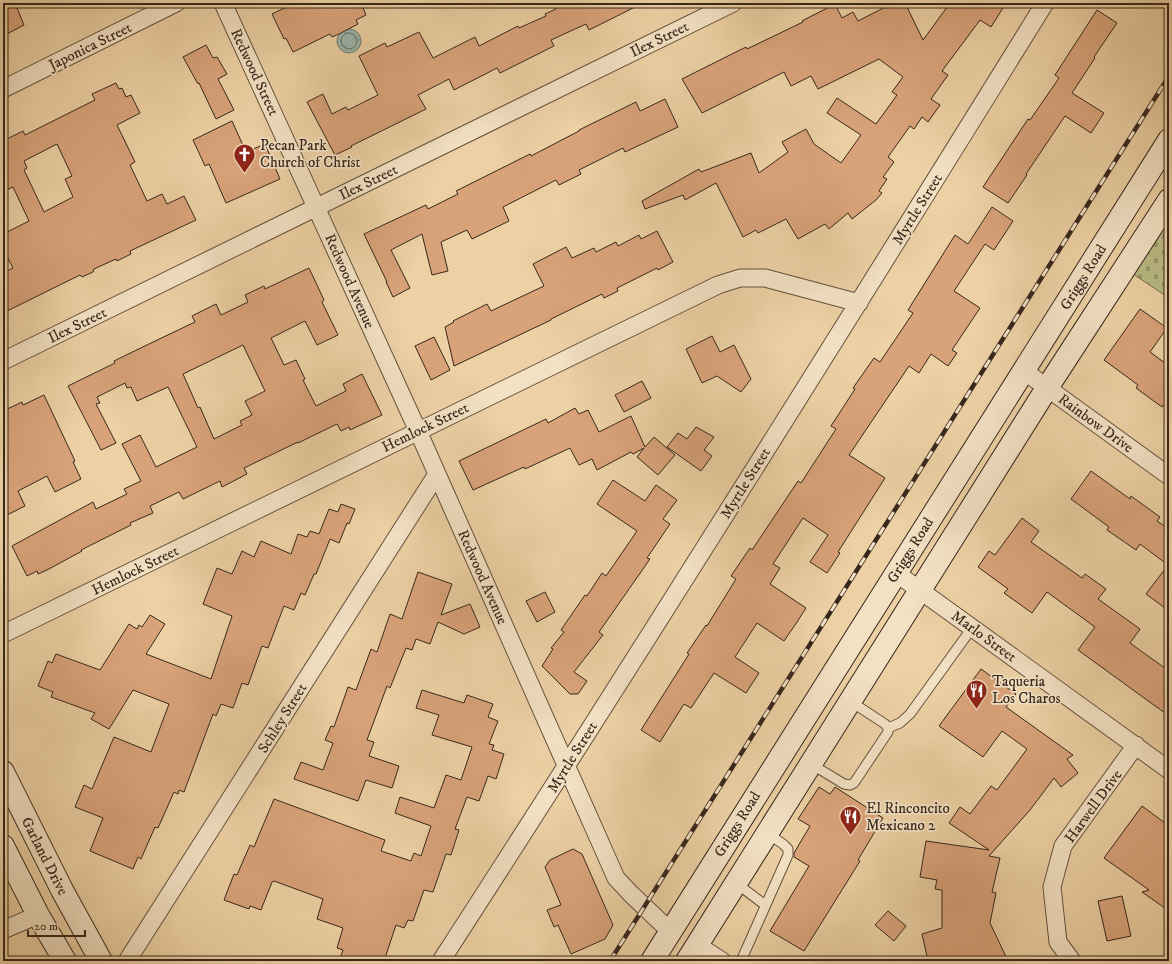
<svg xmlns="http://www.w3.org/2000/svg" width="1172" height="964" viewBox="0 0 1172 964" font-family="'IM FELL DW Pica',serif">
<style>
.cemetery{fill:url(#cemetery-stones);stroke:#787151}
.water{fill:url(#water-ripples);stroke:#727d73}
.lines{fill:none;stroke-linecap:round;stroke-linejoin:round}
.shore{stroke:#686e64;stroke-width:1}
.building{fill:#d9a37a;stroke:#37271d;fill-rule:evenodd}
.lane-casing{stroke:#64523f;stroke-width:11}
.street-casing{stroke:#64523f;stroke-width:19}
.secondary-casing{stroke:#37271d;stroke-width:24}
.lane{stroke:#f3e1c4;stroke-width:9}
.street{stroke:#f3e1c4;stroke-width:17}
.secondary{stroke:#f3e1c4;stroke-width:22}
.rail-casing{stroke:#37271d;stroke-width:4.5}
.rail{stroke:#f3e1c4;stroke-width:3;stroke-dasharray:9;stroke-linecap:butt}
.labels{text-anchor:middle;stroke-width:3.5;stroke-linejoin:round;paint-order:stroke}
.street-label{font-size:15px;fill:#37271d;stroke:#f3e1c4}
.poi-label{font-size:15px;fill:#37271d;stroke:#f3e1c4;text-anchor:start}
</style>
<defs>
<pattern id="cemetery-stones" width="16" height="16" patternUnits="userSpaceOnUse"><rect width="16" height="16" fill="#babb85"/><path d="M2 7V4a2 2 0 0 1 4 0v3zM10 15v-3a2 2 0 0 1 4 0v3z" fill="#98986c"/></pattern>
<pattern id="water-ripples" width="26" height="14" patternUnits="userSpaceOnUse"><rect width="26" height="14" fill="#9ab6ac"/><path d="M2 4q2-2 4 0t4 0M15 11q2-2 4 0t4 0" fill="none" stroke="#7e948b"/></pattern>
</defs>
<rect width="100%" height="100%" fill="#edd1a4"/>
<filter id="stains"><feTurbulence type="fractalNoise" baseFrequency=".005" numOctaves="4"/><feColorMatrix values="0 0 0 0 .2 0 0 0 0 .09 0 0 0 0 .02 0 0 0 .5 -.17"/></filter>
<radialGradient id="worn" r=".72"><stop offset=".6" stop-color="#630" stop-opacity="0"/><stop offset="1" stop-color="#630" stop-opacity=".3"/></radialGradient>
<path class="cemetery" d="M1169 218V298L1133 274Z"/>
<path class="water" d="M337 41a12 12 0 1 1 24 0a12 12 0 1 1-24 0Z"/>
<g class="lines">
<path class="shore" d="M341 41a8 8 0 1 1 16 0a8 8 0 1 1-16 0Z"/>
</g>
<path class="building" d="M3 3H15L24 25 3 36Z
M295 3H361L366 15 356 20 358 24 339 34 332 37 330 34 293 52 286 38 284 39 272 14Z
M553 3H643L589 30 586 24 551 40 554 46 500 73 497 68 454 90 449 79 418 95 426 109 351 146 352 147 335 155 307 102 323 94 332 114 346 107 348 110 378 95 359 56 385 43 387 47 419 32 433 58 475 37 479 46 518 26 519 28 546 16 545 14 556 9Z
M893 3H905L923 40 950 3H1006L991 27 980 20 942 71 948 75 931 99 940 105 928 122 922 117 914 129 910 126 888 157 894 162 883 177 887 179 879 191 882 193 876 200 852 219 848 213 829 229 825 224 798 239 786 219 758 233 756 230 743 237 716 183 685 200 683 195 645 209 642 201 699 169 701 172 751 153 759 173 788 152 782 142 806 129 814 144 841 163 861 135 827 113 837 98 876 124 897 95 892 92 903 77 879 59 818 89 811 76 791 86 784 72 702 113 682 79 746 47 747 49 803 22 802 21 835 4 842 18 853 12 858 21Z
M1097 10 1117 23 1094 57 1095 58 1072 93 1104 113 1091 133 1065 116 1026 174 1027 175 1008 203 983 187 1028 119 1030 120 1059 78 1055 75Z
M206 45 213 58 217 57 227 74 218 79 234 110 216 119 199 83 198 84 183 57Z
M116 83 119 89 122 88 126 97 131 95 140 113 117 125 135 162 130 165 147 201 162 194 167 204 184 196 196 220 130 251 131 254 117 261 116 259 94 269 93 272 82 277 80 275 3 313V273L13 268 3 249V234L29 221 13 187 3 192V141L23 131 25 135 95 100 92 94ZM57 144 72 176 65 179 73 197 44 212 24 170 27 168 24 161Z
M665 99 678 127 625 152 623 148 579 170 581 174 559 185 556 180 503 207 509 221 472 239 467 230 441 242 448 271 432 275 422 234 391 250 410 288 393 297 386 282H387L364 234 426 205 428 209 458 194 456 191 530 154 531 156 579 131V130L636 102 640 111Z
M232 121 246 152 265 144 280 179 226 203 209 164 205 166 193 140Z
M992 207 1013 221 994 250 985 244 954 291 980 308 952 350 957 353 948 366 931 354 919 373 909 366 849 455 885 478 838 552 840 553 827 573 810 562 828 535 803 518 773 564 780 568 770 584 806 608 797 622 784 641 757 623 735 657 759 673 746 693 714 673 691 708 684 704 660 742 641 730 689 654 687 653 706 625 707 626 736 579 731 576 750 548 752 550 798 481 801 483 836 429 831 426 855 389 853 388 874 358 880 362 913 313 908 310 955 235 968 244Z
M657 231 673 262 658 270 657 268 617 288 618 291 604 298 602 294 551 319V320L454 366 445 327 454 322 453 321 487 304 491 311 544 286 533 264 566 247 572 258 594 248 596 252 616 242 618 246 639 235 641 239Z
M309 268 324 300 322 302 338 335 317 345 305 321 271 338 284 365 296 360 305 379 303 380 316 406 346 391 343 384 362 374 382 415 350 430 349 427 341 431 337 424 298 443V442L244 468 247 474 222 487 220 481 183 499 179 492 150 506 153 513 130 523 131 525 81 550 82 551 47 570 38 574 37 571 27 576 12 546 93 502 96 509 127 494 124 489 141 481 122 444 140 435 156 467 197 447 168 387 137 401 131 387 127 388 125 383 97 397 100 403 96 404 116 443 101 450 68 386 115 363 114 361 153 342 195 322 192 316 216 304 221 315 248 302 245 295 264 286 265 289ZM243 345 265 391 245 401 252 415 240 421 242 425 214 439 200 407 198 408 183 374Z
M1140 309 1167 328 1150 352 1169 366V397L1162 407 1136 388 1138 385 1104 360Z
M712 336 720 352 734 345 751 379 741 392 717 376 702 383 686 349Z
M434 337 450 370 431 380 415 346Z
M642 381 651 398 624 412 615 395Z
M44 395 75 461 73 462 81 479 55 492 47 476 18 491 25 506 3 517V411L22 402 23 405Z
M575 408 579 414 588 410 599 432 631 416 645 447 654 437 675 455 658 475 637 457 644 448 633 454 631 452 597 470 592 459 579 465 570 448 525 469 524 467 473 490 459 461 546 419 548 423Z
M696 427 714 437 704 450 712 456 701 471 667 447 678 433 687 439Z
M1091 471 1130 499 1131 496 1160 517 1157 521 1169 529V611L1146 594 1168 565 1140 544 1136 550 1107 530 1109 527 1071 499Z
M613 480 645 501 656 485 677 500 663 519 670 524 647 558 650 559 599 632 603 635 574 672 587 681 578 694H570L542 666 553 649 551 648 564 632 561 630 585 595 587 596 602 573 606 576 637 531 597 504Z
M341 504 355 509 349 524 347 523 339 543 330 539 316 574H314L305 595 301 593 294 610 284 606 268 648 262 646 248 685 242 683 233 708 221 704 216 716 213 714 184 792 179 790 178 794 174 792 158 828 155 827 141 859 138 857 133 869 90 851 103 818 75 807 84 785 92 789 114 737 151 752 169 704 133 690 109 729 91 719 95 713 51 697 53 692 38 686 48 661 52 663 56 654 100 670 129 624 137 629 139 625 142 627 150 615 165 624 146 654 211 679 232 616 203 604 217 568 232 574 242 551 254 557 261 541 291 554 298 534 307 537 310 531 319 534 329 509 338 512Z
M1022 518 1039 531 1031 542 1082 578 1085 574 1106 589 1098 599 1140 629 1130 643 1169 671V716L1078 650 1095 627 1047 592 1032 613 1004 593 1008 589 978 567 989 551 995 555Z
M418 572 452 584 441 615 470 604 480 627 464 634 438 622 430 644 416 639 412 650 406 648 390 688 387 686 367 740 374 742 369 756 399 766 392 788 366 780 358 801 294 779 301 762 323 770 333 743 325 740 331 726 334 727 348 687 356 690 371 649 377 652 390 614 402 619Z
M545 592 555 612 537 622 526 601Z
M981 669 1016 694 1006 707 1073 755 1067 759 1078 773 1061 787 1054 778 1030 810 989 856 1000 858 992 892 996 893 990 923 1008 961H928L922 934 942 928V890L935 889 937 880 920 877 926 841 989 850 949 823 960 807 970 814 991 786 997 790 1027 749 1002 731 983 757 939 726Z
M422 690 464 703 467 695 493 704 488 717 498 721 489 744 494 745 492 750 504 754 496 779 488 776 479 801 467 797 455 829 459 830 451 855 446 854 433 892 424 890 413 921 408 920 404 928 396 925 384 961H339L343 950 337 948 343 928 317 919 323 899 274 881 272 882 261 910 250 906 249 909 224 900 234 874 237 875 250 845 254 847 274 799 385 840 381 851 411 861 414 853 421 856 431 826 395 813 400 797 434 808 446 775 461 780 472 747 432 735 439 715 416 708Z
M819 787 830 794 835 787 883 818 858 860 860 861 804 951 770 931 809 866 794 857V853L810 826 798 819Z
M1142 806 1169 826V911L1142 892 1149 890 1104 858Z
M573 849 582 854 613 925 605 939 571 954 558 925 554 927 547 910 561 905 545 867 550 860Z
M1122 896 1131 936 1107 941 1098 901Z
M888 911 906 926 894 941 875 925Z"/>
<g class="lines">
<defs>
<path id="lane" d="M888 728 900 723 910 714 972 628
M811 764 844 784 850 785 854 783 888 732V728L885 724 850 701
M736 883 765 905
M741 961 788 855V849L783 844 767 833"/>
<path id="street" d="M223 3 418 431 616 878 631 894 671 932
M3 89 176 3
M3 361 733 3
M1024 371 1169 476
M896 573 1169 770
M3 634 718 285 740 278H765L859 303
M3 930 38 915
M697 945 722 961
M127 961 437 474
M441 961C646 644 846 324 1045 3
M1072 961 1058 942 1052 887 1063 846 1136 745"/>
<path id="secondary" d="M3 772 62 890 101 961
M3 846 38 915 65 961
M652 961 1169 140
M687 961 1047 388 1169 200"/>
</defs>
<use href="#lane" class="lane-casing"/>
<use href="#street" class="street-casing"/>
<use href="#secondary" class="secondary-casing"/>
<use href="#lane" class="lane"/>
<use href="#street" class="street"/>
<use href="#secondary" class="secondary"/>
<defs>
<path id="rail" d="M610 961 1169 76"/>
</defs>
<use href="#rail" class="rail-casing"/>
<use href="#rail" class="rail"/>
</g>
<defs>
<symbol id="church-pin" viewBox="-11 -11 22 30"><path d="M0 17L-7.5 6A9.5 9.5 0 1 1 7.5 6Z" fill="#8f2418" stroke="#f3e1c4"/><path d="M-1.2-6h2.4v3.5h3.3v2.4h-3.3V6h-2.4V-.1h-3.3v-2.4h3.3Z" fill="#fff"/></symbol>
<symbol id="restaurant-pin" viewBox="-11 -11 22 30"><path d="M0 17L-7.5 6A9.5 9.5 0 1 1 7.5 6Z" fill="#8f2418" stroke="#f3e1c4"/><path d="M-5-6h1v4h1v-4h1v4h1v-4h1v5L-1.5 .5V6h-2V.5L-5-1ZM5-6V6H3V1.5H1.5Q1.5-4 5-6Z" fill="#fff"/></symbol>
</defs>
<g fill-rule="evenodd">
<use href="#church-pin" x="232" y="142" width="25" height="34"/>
<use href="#restaurant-pin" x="964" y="678" width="25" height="34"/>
<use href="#restaurant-pin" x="838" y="804" width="25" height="34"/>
</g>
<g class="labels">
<g class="street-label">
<text transform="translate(659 39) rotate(-26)" y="5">Ilex Street</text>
<text transform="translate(90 46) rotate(-26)" y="5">Japonica Street</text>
<text transform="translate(255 72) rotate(65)" y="5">Redwood Street</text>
<text transform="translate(368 182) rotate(-26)" y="5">Ilex Street</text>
<text transform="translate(917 209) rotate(-58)" y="5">Myrtle Street</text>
<text transform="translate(1083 277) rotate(-58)" y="5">Griggs Road</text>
<text transform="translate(350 281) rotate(66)" y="5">Redwood Avenue</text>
<text transform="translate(77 325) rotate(-26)" y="5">Ilex Street</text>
<text transform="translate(1096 423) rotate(36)" y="5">Rainbow Drive</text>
<text transform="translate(425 427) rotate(-26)" y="5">Hemlock Street</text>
<text transform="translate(745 483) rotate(-58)" y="5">Myrtle Street</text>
<text transform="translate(910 550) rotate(-58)" y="5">Griggs Road</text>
<text transform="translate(135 570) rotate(-26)" y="5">Hemlock Street</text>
<text transform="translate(483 577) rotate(66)" y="5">Redwood Avenue</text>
<text transform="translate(984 636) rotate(36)" y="5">Marlo Street</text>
<text transform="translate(282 718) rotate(-58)" y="5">Schley Street</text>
<text transform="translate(572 757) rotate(-58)" y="5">Myrtle Street</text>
<text transform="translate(1093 806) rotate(-54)" y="5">Harwell Drive</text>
<text transform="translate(737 824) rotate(-58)" y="5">Griggs Road</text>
<text transform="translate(45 856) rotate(63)" y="5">Garland Drive</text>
</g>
<g class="poi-label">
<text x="260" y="150">Pecan Park<tspan x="260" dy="17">Church of Christ</tspan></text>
<text x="992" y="686">Taqueria<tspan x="992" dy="17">Los Charos</tspan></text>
<text x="866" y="813">El Rinconcito<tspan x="866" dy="17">Mexicano 2</tspan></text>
</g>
</g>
<rect width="1172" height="964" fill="none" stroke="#edd1a4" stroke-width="16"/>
<rect x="4" y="4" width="1164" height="956" fill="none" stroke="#37271d" stroke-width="2"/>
<rect x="8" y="8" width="1156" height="948" fill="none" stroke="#37271d"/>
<path d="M28 930v6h57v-6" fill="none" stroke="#37271d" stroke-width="2"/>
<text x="34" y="930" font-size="12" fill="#37271d" stroke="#f3e1c4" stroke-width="3" paint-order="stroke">20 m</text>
<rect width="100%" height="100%" filter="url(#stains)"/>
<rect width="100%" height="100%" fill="url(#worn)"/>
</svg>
